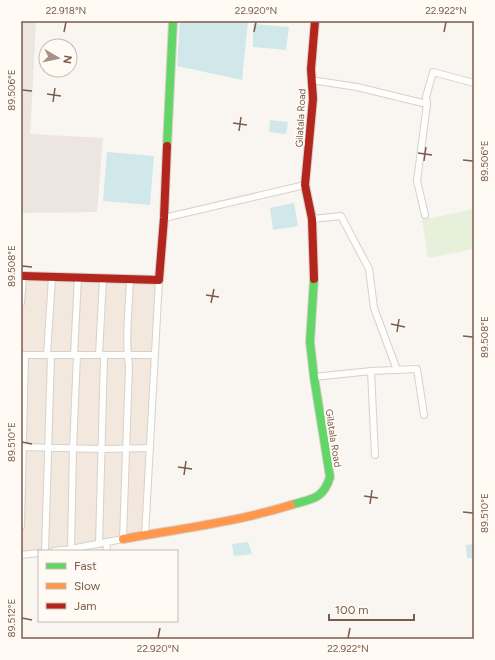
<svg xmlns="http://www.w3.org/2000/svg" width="495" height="660" viewBox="0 0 495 660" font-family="Figtree,sans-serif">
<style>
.residential{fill:#f2e8de}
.industrial{fill:#ede5e0}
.green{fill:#e7f0db}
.water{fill:#d0e8ea}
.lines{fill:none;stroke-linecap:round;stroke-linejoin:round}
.street-casing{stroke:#d7d1cb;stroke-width:8}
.fast-casing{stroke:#d9d2cb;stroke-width:10}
.slow-casing{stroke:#d9d2cb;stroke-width:10}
.jam-casing{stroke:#d9d2cb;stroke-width:10}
.street{stroke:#fefefd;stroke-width:6}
.fast{stroke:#63d668;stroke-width:8}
.slow{stroke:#ff974d;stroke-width:8}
.jam{stroke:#b3261e;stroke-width:8}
.ticks{fill:none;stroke:#7a5c4d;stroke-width:1.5}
.labels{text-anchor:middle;stroke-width:4;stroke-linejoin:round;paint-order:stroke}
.street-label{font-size:10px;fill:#7a5c4d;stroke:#fffaf3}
.neatline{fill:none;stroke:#7a5c4d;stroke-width:1.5}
.ticks-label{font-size:10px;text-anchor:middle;fill:#7a5c4d}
</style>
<rect width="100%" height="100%" fill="#f9f5f0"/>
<path class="residential" d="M21 277 159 280 145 536 62 551H39L21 557Z"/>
<path class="industrial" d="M21 21H36L30 134 103 138 97 212 22 213 21 251Z"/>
<path class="green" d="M474 209V249L428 258 422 220Z"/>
<path class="water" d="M180 21H248L242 80 177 66Z
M253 24 289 27 286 50 253 47Z
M270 120 288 122 286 134 269 132Z
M107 152 154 156 150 205 103 201Z
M294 203 298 226 273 230 270 208Z
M248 542 252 554 234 556 232 544Z
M474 544V558H467L466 545Z"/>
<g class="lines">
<defs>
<path id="street" d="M311 80 357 87 427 104 417 181 425 215
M427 104 426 97 433 72 474 83
M164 218 305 185
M312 219 341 216 369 269 374 308 397 370
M21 276H23L21 303
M23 355H154
M47 355 52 277
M74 355 78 277
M99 355 103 278
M371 371 417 369 424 415
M314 377 371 371 375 455
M21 447 101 449 150 448
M21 526 25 355
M145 536 159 280
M106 542 107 551
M99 544 104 356
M71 549 73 448 77 355
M45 551 51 355
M54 551 71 549 123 539 129 366C125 338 129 308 130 279
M21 555 39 553"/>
<path id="fast" d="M167 146 173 21
M291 505C311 499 323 500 330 477L314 377 310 342 314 279"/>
<path id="slow" d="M123 539C179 529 236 522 291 505"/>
<path id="jam" d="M23 276 159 280 164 218 167 146
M314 279 312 219 305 185 313 99 311 69 315 21"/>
</defs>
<use href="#street" class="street-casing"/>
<use href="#fast" class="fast-casing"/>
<use href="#slow" class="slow-casing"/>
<use href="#jam" class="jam-casing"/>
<use href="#street" class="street"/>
<use href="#fast" class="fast"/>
<use href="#slow" class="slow"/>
<use href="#jam" class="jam"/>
</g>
<path class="ticks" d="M64 32 66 22M254 32 256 22M444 32 446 22M22 90 32 91M47 94 61 96M53 102 55 88M233 123 247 125M239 131 241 117M418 153 432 155M463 160 473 161M424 161 426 147M22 266 32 267M206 295 219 297M211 303 214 289M391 324 405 327M397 332 399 319M463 336 473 337M22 442 32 444M178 467 192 469M184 475 186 461M364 496 378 498M370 504 372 490M463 512 473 513M22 618 32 620M158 638 160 628M348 638 350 628"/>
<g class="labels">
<g class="street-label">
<text transform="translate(300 118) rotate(-87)" y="4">Gilatala Road</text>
<text transform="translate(334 438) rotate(81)" y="4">Gilatala Road</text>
</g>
</g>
<rect width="495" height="660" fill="none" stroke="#fffaf3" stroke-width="44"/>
<rect x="38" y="550" width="140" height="72" fill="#fffaf3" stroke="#cabbb1"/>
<rect x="46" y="563" width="20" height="6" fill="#63d668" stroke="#cabbb1"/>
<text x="74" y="570" font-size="12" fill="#7a5c4d">Fast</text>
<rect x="46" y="583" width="20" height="6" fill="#ff974d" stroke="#cabbb1"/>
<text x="74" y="590" font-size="12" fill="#7a5c4d">Slow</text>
<rect x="46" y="603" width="20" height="6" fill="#b3261e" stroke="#cabbb1"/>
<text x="74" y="610" font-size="12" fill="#7a5c4d">Jam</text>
<g transform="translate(58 58) rotate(99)"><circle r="19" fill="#fffaf3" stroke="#cabbb1"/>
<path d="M0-3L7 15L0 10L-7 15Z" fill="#a69286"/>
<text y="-6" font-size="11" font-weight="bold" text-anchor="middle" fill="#7a5c4d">N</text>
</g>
<path d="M329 614v6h85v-6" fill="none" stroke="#7a5c4d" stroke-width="2"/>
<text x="335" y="614" font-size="12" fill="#7a5c4d" stroke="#fffaf3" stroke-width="3" paint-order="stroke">100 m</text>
<rect x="22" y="22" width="451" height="616" class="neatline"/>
<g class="ticks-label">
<text x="66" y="14">22.918°N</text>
<text x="256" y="14">22.920°N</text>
<text x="446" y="14">22.922°N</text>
<text transform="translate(11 90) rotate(-90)" y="4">89.506°E</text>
<text transform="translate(484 161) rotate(-90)" y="4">89.506°E</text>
<text transform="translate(11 266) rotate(-90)" y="4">89.508°E</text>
<text transform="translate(484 337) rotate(-90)" y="4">89.508°E</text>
<text transform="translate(11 442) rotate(-90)" y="4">89.510°E</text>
<text transform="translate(484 513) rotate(-90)" y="4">89.510°E</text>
<text transform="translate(11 618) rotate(-90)" y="4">89.512°E</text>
<text x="158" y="652">22.920°N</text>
<text x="348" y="652">22.922°N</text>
</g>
</svg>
